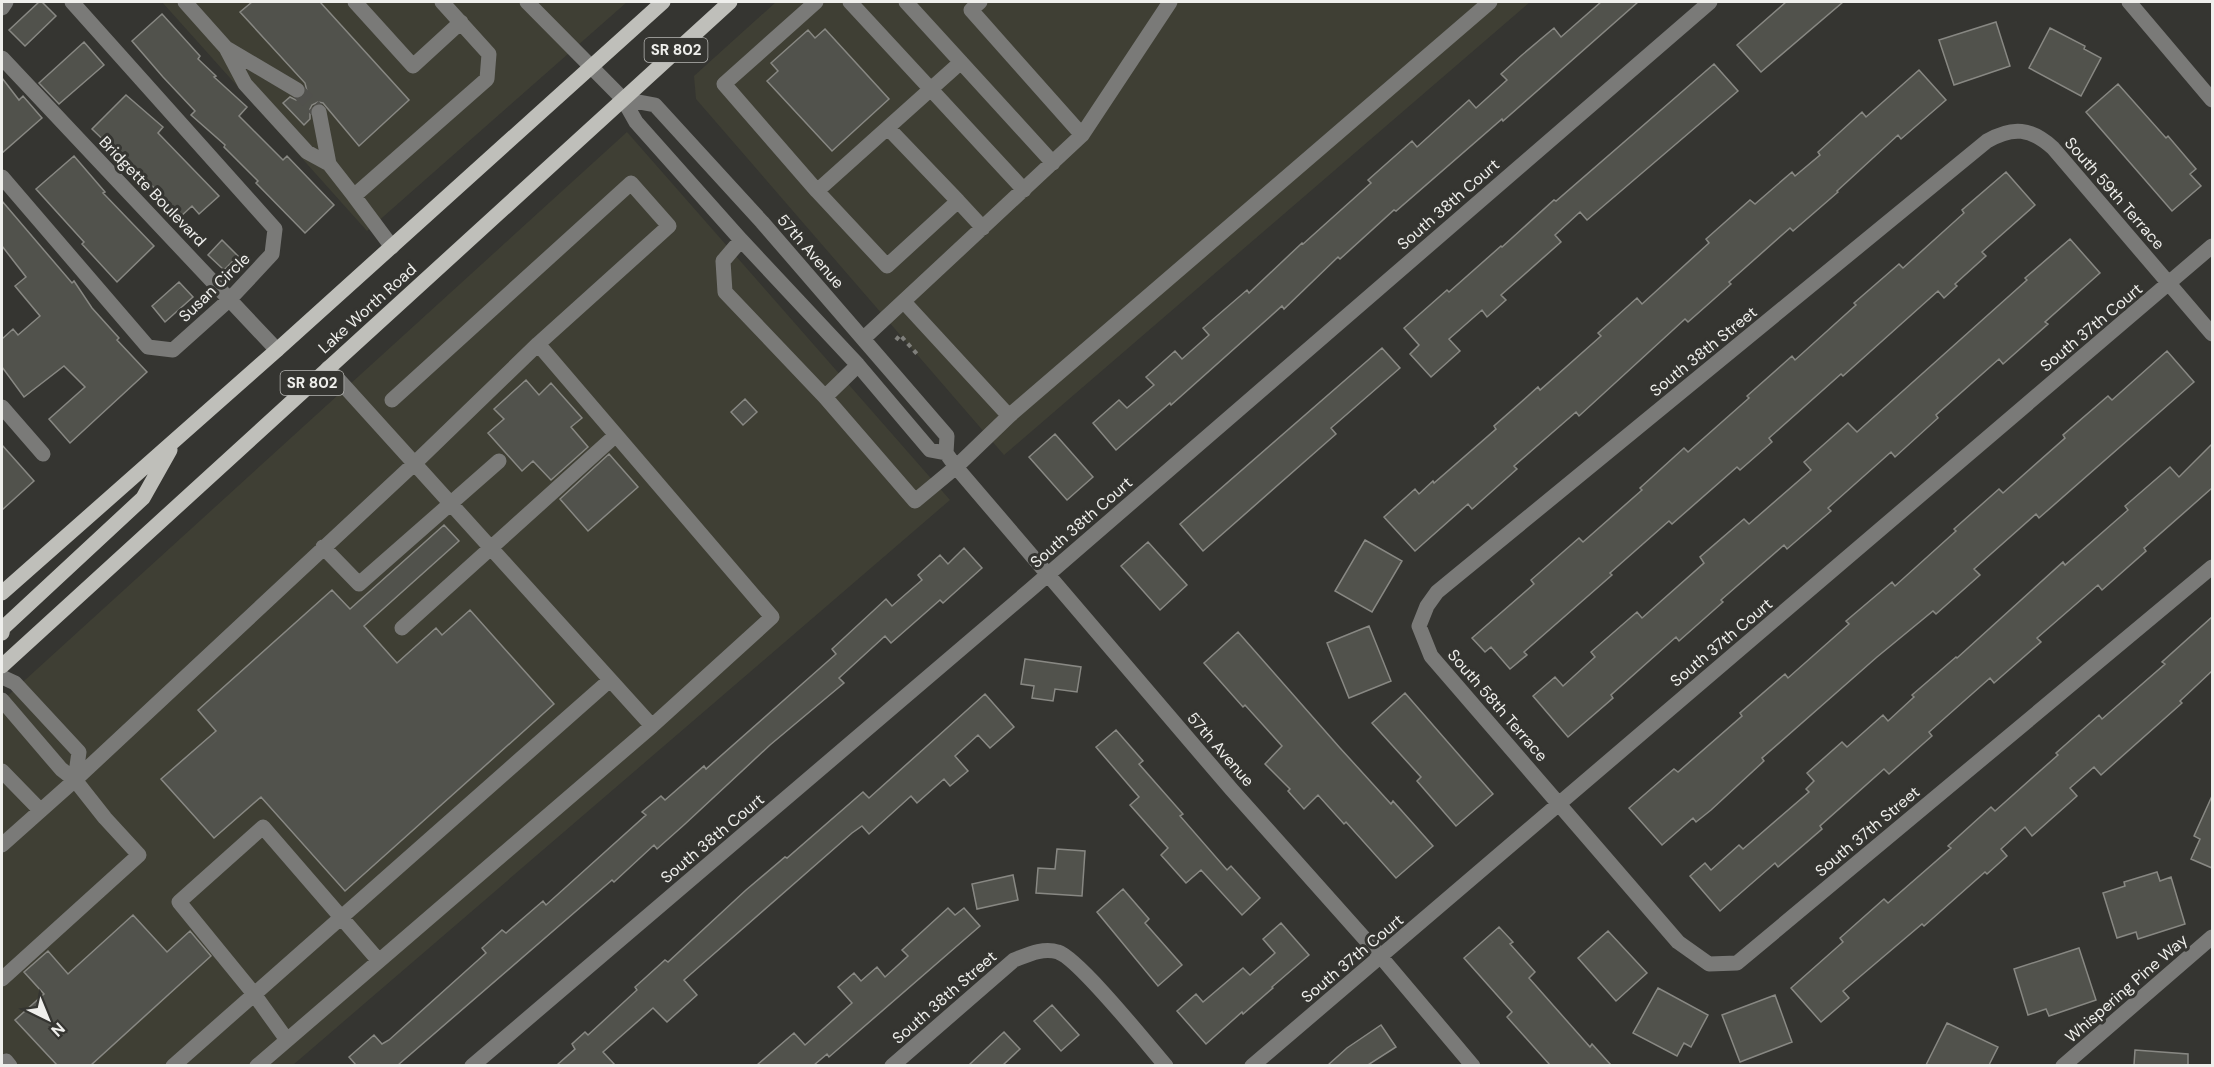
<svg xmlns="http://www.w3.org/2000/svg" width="2214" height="1067" viewBox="0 0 2214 1067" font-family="'DM Sans',sans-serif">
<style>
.built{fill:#3f3f34}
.building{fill:#51524c;stroke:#888883;stroke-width:1.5}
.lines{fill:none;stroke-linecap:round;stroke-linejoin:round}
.minor-tunnel{stroke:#51514d;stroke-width:15;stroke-dasharray:15 8;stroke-linecap:butt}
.path{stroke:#7f7f7b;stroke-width:4;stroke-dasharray:4.5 4.5;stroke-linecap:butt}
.minor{stroke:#7a7a78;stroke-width:15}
.major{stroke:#bfbfba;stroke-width:15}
.labels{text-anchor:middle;stroke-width:6;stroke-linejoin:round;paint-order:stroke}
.shield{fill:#353531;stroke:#b7b7b4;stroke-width:1.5}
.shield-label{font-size:15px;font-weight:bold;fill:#efefec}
.street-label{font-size:16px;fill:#efefec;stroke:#353531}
</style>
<rect width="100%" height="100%" fill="#353531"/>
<path class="built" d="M162 2H627L367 231Z
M776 2H1530L1004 455 696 99 694 76Z
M627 132 950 500 293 1065 2 1066V701Z"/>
<path class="building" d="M39 2H42L56 16 25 46 9 30Z
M252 2H320L409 100 359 146 323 103 318 102 312 105 310 109V119L304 125 283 103 290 97 296 100 302 98 307 91 305 83 240 12Z
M1601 2H1638L1503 121 1502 119 1396 211 1394 210 1340 259 1338 257 1284 309 1282 306 1171 405 1170 403 1116 450 1093 423 1119 400 1127 408 1154 385 1146 377 1175 351 1182 359 1209 335 1203 328 1247 290 1249 293 1302 243 1303 244 1371 183 1368 180 1412 141 1417 147 1469 100 1476 108 1507 80 1501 74 1522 55 1554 28 1561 37Z
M1786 2H1843L1761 72 1737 45Z
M162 14 200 56 198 59 216 76 214 77 247 107 239 116 283 160 287 156 334 205 305 233 256 183 258 181 224 147 225 145 191 115 195 111 163 77 132 41Z
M1996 22 2010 66 1954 85 1939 40Z
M2050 28 2085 46 2084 49 2101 58 2081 96 2029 68Z
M825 29 889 99 832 151 767 81 778 71 771 63 808 30 815 38Z
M84 42 104 65 59 104 39 83Z
M1714 64 1738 91 1587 220 1580 212 1555 235 1561 242 1501 295 1506 300 1487 317 1482 310 1449 339 1460 351 1431 377 1410 354 1419 345 1404 328 1447 290 1449 292 1501 246 1502 247 1554 200 1556 201Z
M1919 70 1946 100 1901 139 1898 135 1837 191 1838 192 1793 231 1790 228 1729 282 1731 284 1688 322 1685 319 1579 416 1576 412 1514 466 1517 469 1472 509 1468 504 1415 551 1384 517 1415 489 1419 494 1433 481 1434 483 1496 429 1494 426 1538 387 1540 390 1601 336 1598 333 1637 298 1642 304 1709 243 1706 239 1750 200 1755 204 1792 172 1795 176 1820 155 1818 152 1862 112 1866 117Z
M2 78 19 100 23 96 42 118 2 153Z
M2118 84 2166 138 2168 136 2196 169 2190 174 2201 186 2172 211 2086 112Z
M126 95 163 127 158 133 219 196 199 214 192 206 179 218 164 202 166 200 127 160 125 163 113 154 115 151 92 129Z
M74 156 105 192 103 193 154 246 117 282 82 244 84 242 36 189Z
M2006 172 2035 205 1982 252 1986 256 1955 284 1957 286 1944 298 1938 291 1843 376 1841 374 1769 438 1772 442 1740 470 1737 467 1672 524 1669 521 1610 573 1612 575 1524 652 1527 655 1510 669 1491 647 1485 652 1472 638 1534 584 1531 580 1579 538 1583 542 1642 490 1640 488 1684 448 1688 452 1749 398 1747 396 1792 356 1795 360 1856 305 1854 303 1899 264 1903 268 1964 213 1962 210Z
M2 201 72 283 74 281 92 308 119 338 117 340 147 372 70 443 49 419 85 387 64 366 24 397 2 367V339L13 329 18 335 40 316 15 286 26 277 2 246Z
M2070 239 2100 273 2045 322 2048 324 2003 364 1999 359 1936 415 1938 418 1895 457 1891 452 1828 508 1831 511 1787 549 1784 545 1721 600 1723 602 1679 641 1676 637 1611 695 1613 698 1568 737 1533 696 1555 677 1563 686 1595 657 1591 652 1637 612 1642 618 1704 563 1700 557 1744 519 1749 524 1811 470 1804 462 1848 423 1857 432 2027 280 2025 278Z
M222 240 238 256 224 270 208 255Z
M179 282 193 297 165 322 152 306Z
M1382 348 1400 368 1331 428 1336 434 1203 551 1180 524Z
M2167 351 2194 382 2039 518 2036 514 1974 569 1980 575 1936 614 1933 611 1877 657 1762 758 1764 761 1711 810 1696 822 1693 818 1662 845 1629 808 1674 769 1678 772 1742 716 1740 713 1785 674 1788 678 1849 624 1846 621 1892 582 1895 586 1956 531 1954 529 1999 489 2003 493 2065 438 2063 435 2108 396 2112 400Z
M526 380 539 395 551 383 582 418 571 427 588 447 551 480 533 461 522 471 488 433 504 419 494 409Z
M745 399 757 412 743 425 731 412Z
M1055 434 1093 477 1067 500 1029 457Z
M2212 444V488L2144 548 2146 551 2102 590 2098 585 2037 638 2041 642 1994 683 1990 678 1929 732 1932 736 1889 774 1884 769 1820 826 1822 829 1778 867 1775 863 1720 911 1690 876 1705 863 1711 870 1739 845 1743 849 1809 792 1806 789 1814 781 1807 773 1842 742 1847 747 1883 715 1888 721 1914 697 1912 695 1956 657 1957 658 2063 562 2065 565 2128 510 2125 506 2170 467 2179 477Z
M2 445 34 481 2 510Z
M609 454 638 487 588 531 560 499Z
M444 525 459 541 364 626 397 663 436 628 442 635 470 610 554 704 345 891 261 797 214 838 161 779 216 731 198 710 332 590 350 609Z
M1365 540 1402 561 1372 612 1335 591Z
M1148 542 1187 585 1160 610 1121 566Z
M964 548 982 568 943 603 940 600 891 643 885 636 839 678 844 683 770 745 685 824 657 849 654 845 614 882 612 880 398 1065H356L349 1057 374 1035 382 1044 389 1040 486 953 482 948 502 930 506 933 543 901 546 905 646 815 642 812 661 796 665 800 704 766 706 769 836 654 832 649 886 599 892 606 922 580 918 575 940 555 948 564Z
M2212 617V671L2180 701 2182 703 2101 775 2094 767 2070 788 2077 796 2032 836 2025 827 2001 849 2007 856 1987 874 1985 872 1924 926 1922 924 1843 991 1849 998 1821 1022 1791 988 1843 942 1840 938 1884 899 1888 903 1951 848 1948 846 1991 807 1995 811 2058 755 2056 753 2099 715 2102 719 2165 664 2162 662Z
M1369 626 1391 681 1349 698 1327 643Z
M1238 632 1340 748 1391 804 1393 801 1433 846 1396 878 1346 822 1344 824 1318 795 1304 809 1288 791 1290 789 1265 764 1282 746 1245 705 1243 707 1204 663Z
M1025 659 1081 667 1077 692 1055 689 1053 701 1032 698 1034 686 1021 684Z
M1405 693 1493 794 1456 826 1417 781 1421 777 1372 723Z
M985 694 1014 727 990 748 978 735 955 756 968 771 950 786 944 779 917 803 911 796 869 834 862 826 852 833 684 980 697 995 667 1022 653 1008 603 1052 615 1065H557L575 1049 572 1044 585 1032 588 1035 637 990 635 987 665 960 668 962 746 890 785 857 787 858 863 792 869 798Z
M1116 730 1143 761 1139 764 1183 814 1180 816 1227 870 1231 866 1260 898 1242 915 1201 870 1186 883 1161 855 1168 848 1130 805 1139 797 1096 747Z
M2212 796V868L2191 859 2200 839 2194 836Z
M1057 849 1085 851 1082 896 1036 893 1038 868 1055 869Z
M2157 872 2160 881 2171 877 2185 924 2138 939 2136 932 2117 938 2103 893 2125 886 2124 882Z
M1013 875 1018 900 977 909 972 884Z
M1123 889 1149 919 1145 923 1182 965 1158 986 1097 912Z
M948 908 955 915 964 908 980 926 829 1057 827 1054 814 1065H757L794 1033 805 1045 852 1003 838 987 854 973 861 981 877 967 885 977 908 956 902 950Z
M133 915 167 952 190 931 211 956 91 1065H57L15 1020 44 994 24 972 48 951 68 974Z
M1281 923 1309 955 1272 987 1273 988 1243 1014 1242 1012 1206 1044 1177 1011 1196 994 1203 1002 1243 968 1250 975 1275 953 1263 939Z
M1499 927 1513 942 1510 944 1535 972 1529 978 1590 1047 1592 1044 1611 1065H1550L1507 1017 1512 1012 1464 958Z
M1608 931 1647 973 1616 1001 1578 958Z
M2079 948 2096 1000 2049 1016 2046 1009 2028 1015 2014 969Z
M1658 988 1708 1015 1691 1047 1684 1043 1677 1056 1633 1033Z
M1775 995 1792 1042 1740 1062 1722 1015Z
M1052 1005 1079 1035 1061 1051 1034 1021Z
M1947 1023 1998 1047 1989 1065H1926Z
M1381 1025 1396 1047 1368 1065H1328L1347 1048Z
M1004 1032 1020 1049 1003 1065H969Z
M2135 1050 2188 1054V1065H2134Z"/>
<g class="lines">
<path class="minor-tunnel" d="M297 90 319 112"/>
<path class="path" d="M896 340 900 335 917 354"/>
<path class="minor" d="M185 2 226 48 297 90
M355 2 413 66 461 22
M527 2 623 99 636 122 741 240 858 365 930 450 946 453
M816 2 724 84 817 191 961 62
M850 2 1024 190
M906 2 1053 163
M980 2 971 10 1082 135
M2129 2 2212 100
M2 8 6 2
M226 48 245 84 307 152 329 164
M2 58 277 350
M623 99 655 105 762 222 947 436 946 453 956 467 1232 790 1381 957 1473 1066
M319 112 329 164 354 196
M888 128 958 201
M2 177 148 347 173 350 230 299 272 254 275 229 72 2
M817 191 887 266 958 201 983 228
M741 240 723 261 725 292 825 397 915 501 956 467 1009 416
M392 247 354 196 487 79 489 54 442 2
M904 302 1009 416 1490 2
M2212 334 2053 148C2031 128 2013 126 1987 141L1437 592 1427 606 1419 626 1431 656 1678 942 1709 964 1737 963 2212 567
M864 338 1082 135 1170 2
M825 397 858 365
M392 400 631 183 669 226 538 344
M2 407 43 454
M323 547 359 584 499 461
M402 628 616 435
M2 677 15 683 79 752 75 780
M2 700 61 769 75 780 105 818 139 855 2 979
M2 771 40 810
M2 845 75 780 415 463 538 344 772 617 652 726 328 368
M287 1040 254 994 179 902 263 827 379 961
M6 1061 10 1066
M173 1066 610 680
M257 1066 652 726
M472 1066 1030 590 1710 2
M892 1066 1014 960C1027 955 1043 947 1058 952 1078 958 1148 1045 1166 1066
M1252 1066 2212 246
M2063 1066 2212 937"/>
<path class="major" d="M2 593 277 350 663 2
M2 633 3 628 143 498 170 450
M2 666 730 2"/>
</g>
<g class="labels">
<g class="shield">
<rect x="644.5" y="38" width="63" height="24" rx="4.5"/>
<rect x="280.5" y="371" width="63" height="24" rx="4.5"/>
</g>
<g class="shield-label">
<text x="676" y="55">SR 802</text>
<text x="312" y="388">SR 802</text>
</g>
<g class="street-label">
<text transform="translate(153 191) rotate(46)" y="6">Bridgette Boulevard</text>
<text transform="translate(2115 193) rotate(49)" y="6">South 59th Terrace</text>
<text transform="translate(1448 204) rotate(-41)" y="6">South 38th Court</text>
<text transform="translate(811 251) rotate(49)" y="6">57th Avenue</text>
<text transform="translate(214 287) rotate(-44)" y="6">Susan Circle</text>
<text transform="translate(367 308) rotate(-42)" y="6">Lake Worth Road</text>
<text transform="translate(2091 327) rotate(-40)" y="6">South 37th Court</text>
<text transform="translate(1703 351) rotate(-39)" y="6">South 38th Street</text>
<text transform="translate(1081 522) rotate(-41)" y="6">South 38th Court</text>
<text transform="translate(1721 642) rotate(-40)" y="6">South 37th Court</text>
<text transform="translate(1498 705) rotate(49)" y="6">South 58th Terrace</text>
<text transform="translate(1221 749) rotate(49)" y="6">57th Avenue</text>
<text transform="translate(1867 831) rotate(-40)" y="6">South 37th Street</text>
<text transform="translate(712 838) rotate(-40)" y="6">South 38th Court</text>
<text transform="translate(1352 958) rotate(-40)" y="6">South 37th Court</text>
<text transform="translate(2126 988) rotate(-41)" y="6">Whispering Pine Way</text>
<text transform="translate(944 997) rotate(-41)" y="6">South 38th Street</text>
</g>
</g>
<rect width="2214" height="1067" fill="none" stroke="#efefec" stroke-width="6"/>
<g transform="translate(48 1019) rotate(137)" stroke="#353531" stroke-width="4.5" paint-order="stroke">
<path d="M0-4.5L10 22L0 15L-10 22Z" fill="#efefec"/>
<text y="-9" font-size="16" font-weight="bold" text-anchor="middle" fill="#efefec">N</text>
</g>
</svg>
